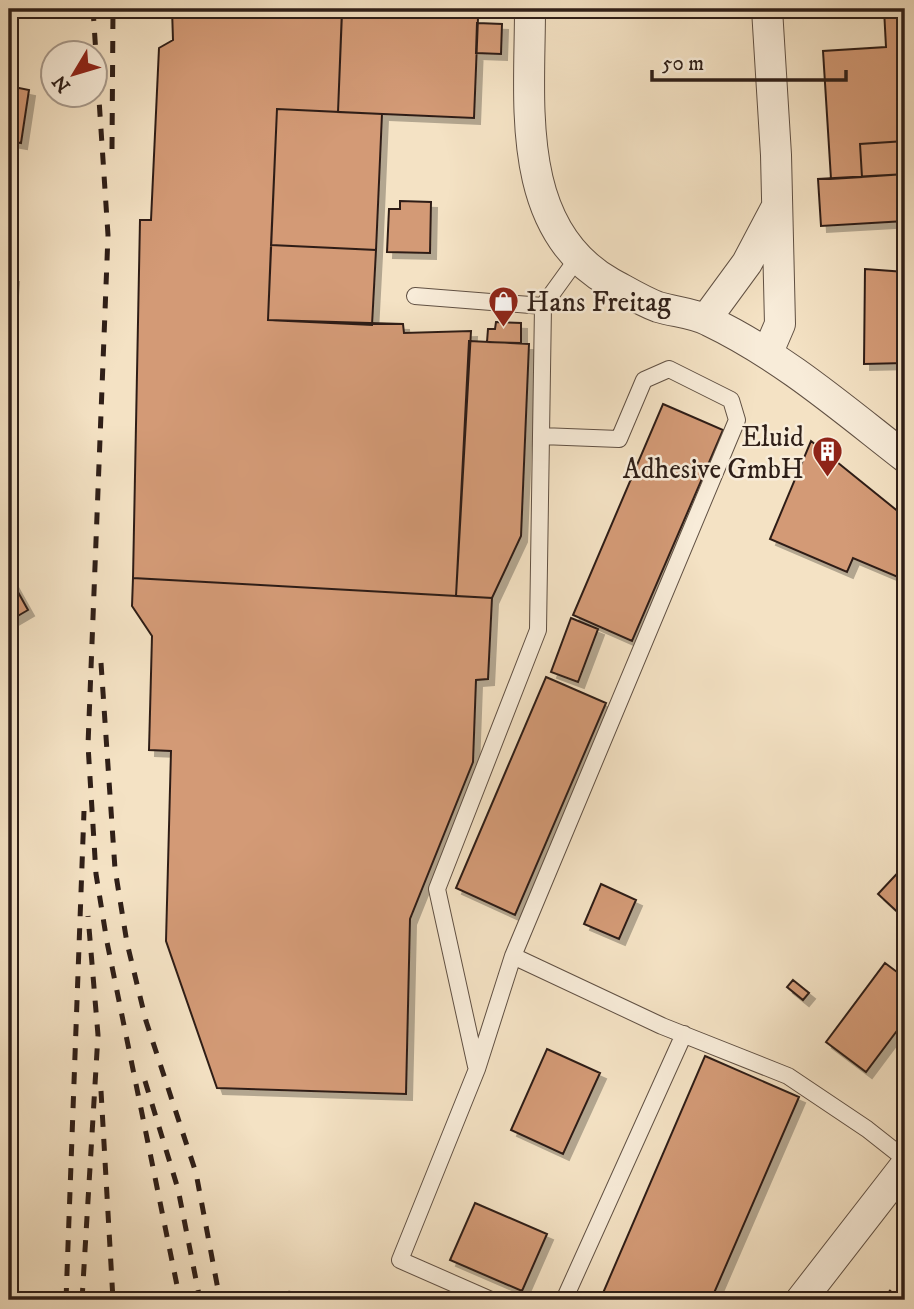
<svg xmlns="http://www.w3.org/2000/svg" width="914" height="1309" viewBox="0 0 914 1309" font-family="'IM FELL DW Pica',serif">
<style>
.building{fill:#d39a76;stroke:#2f1f18;stroke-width:2;filter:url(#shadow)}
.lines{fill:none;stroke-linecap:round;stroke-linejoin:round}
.lane-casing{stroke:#605043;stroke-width:18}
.street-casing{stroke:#605043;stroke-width:32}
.lane{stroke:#f8ecd9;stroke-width:16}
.street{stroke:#f8ecd9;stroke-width:30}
.rail{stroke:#2f1f18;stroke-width:5;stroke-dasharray:12 12;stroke-linecap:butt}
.labels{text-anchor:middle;stroke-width:5;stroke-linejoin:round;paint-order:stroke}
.poi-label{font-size:28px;fill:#2f1f18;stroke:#f8ecd9;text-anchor:start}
</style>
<defs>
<filter id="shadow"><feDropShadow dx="6" dy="6" stdDeviation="0" flood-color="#0004"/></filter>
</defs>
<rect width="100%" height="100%" fill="#f4e2c4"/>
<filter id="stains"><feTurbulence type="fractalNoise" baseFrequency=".00286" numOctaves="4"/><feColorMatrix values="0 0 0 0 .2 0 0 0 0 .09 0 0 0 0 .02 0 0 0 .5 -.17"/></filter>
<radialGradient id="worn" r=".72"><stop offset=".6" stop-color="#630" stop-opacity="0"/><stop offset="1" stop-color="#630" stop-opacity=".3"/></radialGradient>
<path class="building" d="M172 9H342L338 112 277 109 268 320 403 324 404 333 471 331 456 596 133 578 140 220H151L159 48 173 40Z
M416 9H461L460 18 416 16Z
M884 9H905V141L860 144 862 177 831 179 823 51 886 47Z
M342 13 478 18 474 118 338 112Z
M477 23 502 24 501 54 476 53Z
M9 86 29 90 21 143 9 141Z
M277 109 382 114 376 250 271 245Z
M905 141V174L862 177 860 144Z
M905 174V221L821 226 818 179Z
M400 201 431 202 430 253 387 252 389 209H400Z
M271 245 376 250 372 325 268 320Z
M865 269 905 272V304H897V342H905V363L864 364Z
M9 276H13L9 332Z
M496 322 521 323V343L487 342 488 329H495Z
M469 341 529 344 521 536 492 598 456 596Z
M663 404 723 430 632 641 573 615Z
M811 441 905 517V580L853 558 847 572 770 539Z
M9 576 28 610 9 621Z
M133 578 492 598 488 679 476 680 473 762 410 919 406 1094 217 1088 166 941 171 751 149 750 152 636 132 606Z
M571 618 598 629 578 682 551 672Z
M546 677 606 703 515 915 456 888Z
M905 865V919L878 894Z
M601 884 636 900 619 939 584 924Z
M885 963 905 978V1020L866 1072 826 1042Z
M793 980 809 993 803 1000 787 987Z
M547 1049 600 1073 563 1154 511 1130Z
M705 1056 799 1097 711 1300H600Z
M475 1203 547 1234 522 1291 450 1260Z"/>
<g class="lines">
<defs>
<path id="lane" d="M415 296 543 306 577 259
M513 956 662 1026 788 1076 867 1129 905 1159
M476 1066 437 889 538 630 543 306
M491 1300 400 1260 477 1069 513 956 737 420 731 400 669 369 644 380 619 439 541 436
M564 1300 684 1034"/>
<path id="street" d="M530 9C530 103 514 229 611 283 626 291 642 301 658 307 675 312 694 313 709 321 782 356 842 408 905 457
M767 9 776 155 780 324 768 352
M706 319 747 263 775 210
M801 1300 905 1166"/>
</defs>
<use href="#lane" class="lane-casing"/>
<use href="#street" class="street-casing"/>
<use href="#lane" class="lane"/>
<use href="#street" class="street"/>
<path class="rail" d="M93 9 108 235 88 745 96 874 107 942 180 1300
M112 149 113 9
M101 663 115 869 127 943 146 1021 196 1173 220 1300
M145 1081 178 1189 200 1300
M101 1091 113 1300
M66 1300 84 811
M82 1300 98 1035 88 916
M290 1300 291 1291
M884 1300 905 1275"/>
</g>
<defs>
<symbol id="shop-pin" viewBox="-11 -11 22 30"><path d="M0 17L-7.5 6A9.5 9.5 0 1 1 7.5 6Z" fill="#8f2418" stroke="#f8ecd9"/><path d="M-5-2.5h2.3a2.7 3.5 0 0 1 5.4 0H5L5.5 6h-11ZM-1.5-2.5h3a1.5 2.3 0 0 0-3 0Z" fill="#fff"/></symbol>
<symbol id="building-pin" viewBox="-11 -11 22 30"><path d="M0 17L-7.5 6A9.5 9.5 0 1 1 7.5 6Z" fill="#8f2418" stroke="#f8ecd9"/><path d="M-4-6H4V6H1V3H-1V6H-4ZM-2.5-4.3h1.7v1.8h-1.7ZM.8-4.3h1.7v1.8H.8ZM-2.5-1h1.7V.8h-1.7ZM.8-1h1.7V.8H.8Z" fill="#fff"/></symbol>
</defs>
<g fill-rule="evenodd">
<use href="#shop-pin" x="486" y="284" width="35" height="47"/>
<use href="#building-pin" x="810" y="434" width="35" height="47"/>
</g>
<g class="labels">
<g class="poi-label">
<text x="526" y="311">Hans Freitag</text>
<text x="804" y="446" text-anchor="end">Eluid<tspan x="804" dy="32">Adhesive GmbH</tspan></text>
</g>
</g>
<rect width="914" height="1309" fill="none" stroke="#f4e2c4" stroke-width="35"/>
<rect x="10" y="10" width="893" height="1288" fill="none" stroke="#2f1f18" stroke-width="3.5"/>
<rect x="18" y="18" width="879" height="1274" fill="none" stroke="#2f1f18" stroke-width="2"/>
<g transform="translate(74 74) rotate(232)"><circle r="33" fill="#f8ecd9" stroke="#a89a8c" stroke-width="2"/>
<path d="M0-5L12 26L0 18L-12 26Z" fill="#8f2418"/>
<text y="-10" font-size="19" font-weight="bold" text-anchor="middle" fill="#2f1f18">N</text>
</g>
<path d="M652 70v10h194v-10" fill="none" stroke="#2f1f18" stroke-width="3.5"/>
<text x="662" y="70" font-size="21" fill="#2f1f18" stroke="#f8ecd9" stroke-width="5" paint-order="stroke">50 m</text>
<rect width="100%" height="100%" filter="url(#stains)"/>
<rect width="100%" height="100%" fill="url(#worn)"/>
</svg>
